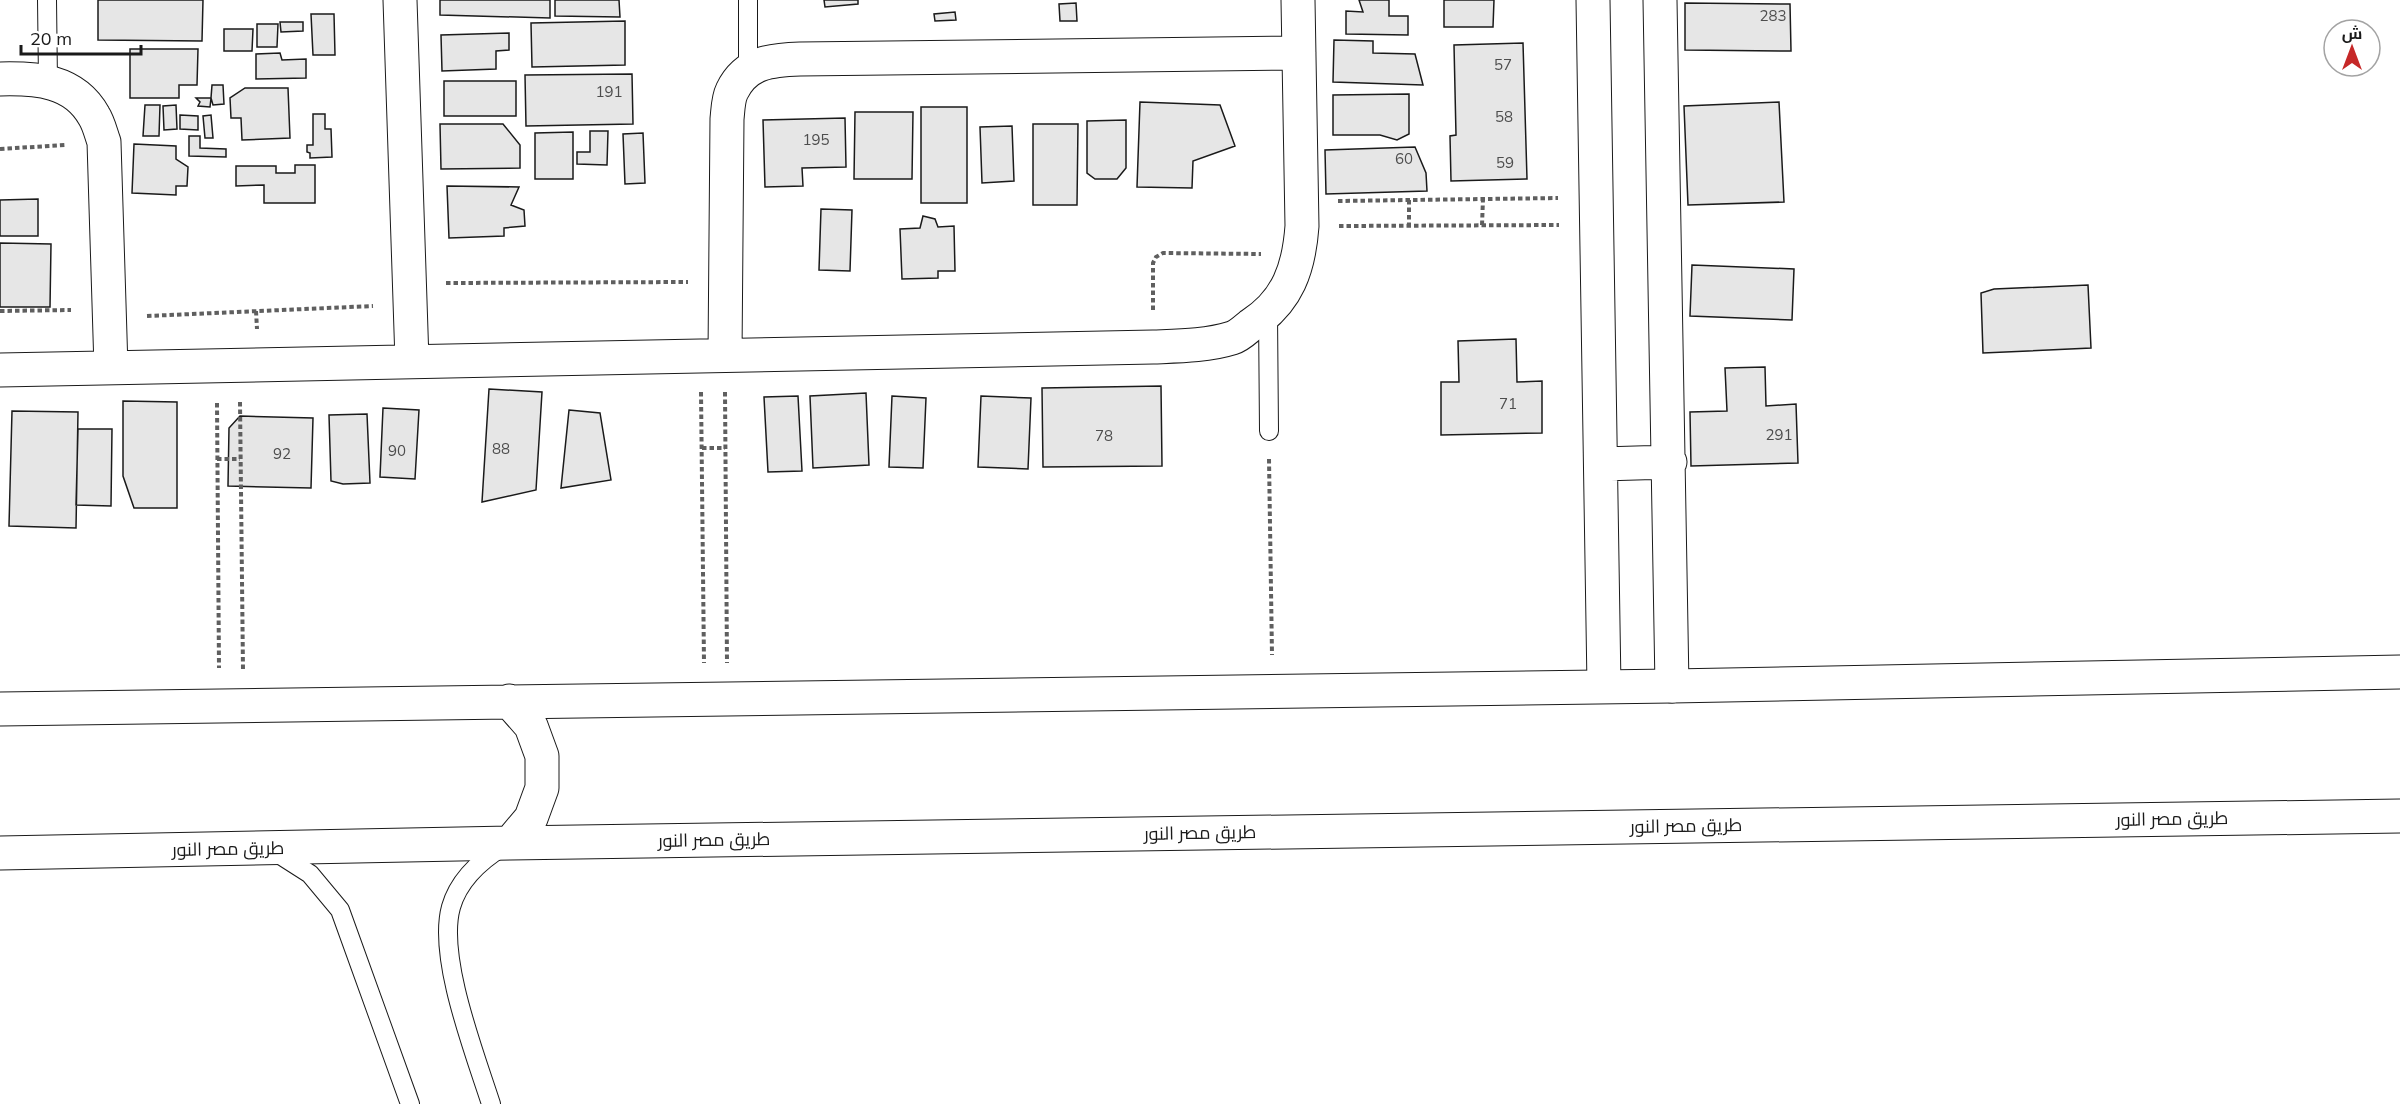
<svg xmlns="http://www.w3.org/2000/svg" width="2400" height="1104" viewBox="0 0 2400 1104" font-family="Mulish,Cairo,sans-serif">
<style>
.building{fill:#e6e6e6;stroke:#1a1a1a;stroke-width:1.5}
.lines{fill:none;stroke-linecap:round;stroke-linejoin:round}
.service-casing{stroke:#1a1a1a;stroke-width:20}
.minor-casing{stroke:#1a1a1a;stroke-width:35}
.tertiary-casing{stroke:#1a1a1a;stroke-width:35}
.path{stroke:#5f5f5f;stroke-width:4;stroke-dasharray:4.5 3;stroke-linecap:butt}
.service{stroke:#fff;stroke-width:18}
.minor{stroke:#fff;stroke-width:33}
.tertiary{stroke:#fff;stroke-width:33}
.labels{text-anchor:middle;stroke-width:4.5;stroke-linejoin:round;paint-order:stroke}
.number-label{font-size:15px;fill:#4d4d4d}
.street-label{font-size:18px;fill:#1a1a1a;stroke:#fff}
</style>
<rect width="100%" height="100%" fill="#fff"/>
<path class="building" d="M98 0H203L202 41 98 40Z
M440 0H550V18L440 15Z
M555 0H619L620 17 555 16Z
M824 0H858V4L825 7Z
M1359 0H1389V16H1408V35L1346 34V11L1363 12Z
M1444 0H1494L1493 27H1444Z
M1076 3 1077 21H1060L1059 4Z
M1685 3 1790 4 1791 51 1685 50Z
M955 12 956 20 935 21 934 14Z
M311 14H334L335 55H313Z
M625 21V65L532 67 531 23Z
M280 22H303V31L281 32Z
M257 24H278L277 47H257Z
M224 29H253L252 51H224Z
M509 33V50L496 51V69L442 71 441 35Z
M1334 40 1373 41V53L1415 54 1423 85 1333 82Z
M1523 43 1527 179 1451 181 1450 136 1456 135 1454 45Z
M130 49H198L197 85H179V98H130Z
M280 53 282 60 306 59V78L256 79V54Z
M632 74 633 124 526 126 525 75Z
M444 81H516V116H444Z
M212 85H223L224 104 213 105 211 98Z
M245 88H288L290 138 242 140 241 118H231L230 98Z
M1409 94V134L1397 140 1380 135H1333V95Z
M196 98H211L210 107 198 106 200 102Z
M1140 102 1220 105 1235 146 1193 161 1192 188 1137 187Z
M1779 102 1784 202 1688 205 1684 106Z
M145 105H160L159 136H143Z
M176 105 177 129 164 130 163 106Z
M921 107H967V203H921Z
M855 112H913L912 179H854Z
M313 114H325V129H331L332 157 310 158V153L307 152V145H313Z
M180 115 198 116V130L180 129Z
M211 115 213 138H205L203 116Z
M845 118 846 167 802 168 803 186 765 187 763 120Z
M1126 120V168L1117 179H1095L1087 173V121Z
M440 124H503L520 145V168L441 169Z
M1033 124H1078L1077 205H1033Z
M1012 126 1014 181 982 183 980 127Z
M590 131H608L607 165 577 164V152H590Z
M573 132V179H535V133Z
M643 133 645 183 625 184 623 134Z
M189 136H200V148L226 149V157L189 156Z
M134 144 176 146V159L188 167 187 186H176V195L132 193Z
M1415 147 1426 173 1427 191 1326 194 1325 150Z
M295 165H315V203H264V185L236 186V166H276V173H295Z
M447 186 519 187 511 205 524 210 525 226 504 228V236L449 238Z
M38 199V236H0V200Z
M821 209 852 210 850 271 819 270Z
M923 216 935 219 938 227 954 226 955 271H938V278L902 279 900 229 920 228Z
M0 243 51 244 50 307H0Z
M1692 265 1794 269 1792 320 1690 316Z
M2088 285 2091 348 1983 353 1981 293 1994 289Z
M1516 339 1517 382 1542 381V433L1441 435V382H1459L1458 341Z
M1765 367 1766 406 1796 404 1798 463 1691 466 1690 412 1727 411 1725 368Z
M1161 386 1162 466 1043 467 1042 388Z
M489 389 542 392 536 490 482 502Z
M866 393 869 465 813 468 810 396Z
M798 396 802 471 768 472 764 397Z
M892 396 926 398 923 468 889 467Z
M981 396 1031 398 1028 469 978 467Z
M123 401 177 402V508H134L123 476Z
M383 408 419 410 415 479 380 477Z
M569 410 600 413 611 480 561 488Z
M12 411 78 412 76 528 9 526Z
M367 414 370 483 343 484 331 481 329 415Z
M240 416 313 418 311 488 228 486 229 428Z
M78 429H112L111 506 76 505Z"/>
<g class="lines">
<defs>
<path id="service" d="M47 0 48 81
M748 0V70
M1268 314 1269 431
M274 851 310 874 340 910 410 1104
M491 1104C475 1054 437 957 451 907 459 879 481 860 504 846"/>
<path id="minor" d="M400 0 412 361
M1593 0 1604 686
M1660 0 1672 686
M0 79C36 78 74 80 94 116 99 124 101 134 104 142L111 368
M725 355 727 119C728 110 728 99 732 91 746 62 771 60 800 59L1299 53
M0 370 1153 347C1179 346 1206 346 1232 338 1239 336 1245 330 1251 325 1288 301 1299 268 1302 226L1298 0
M1602 464 1670 462"/>
<path id="tertiary" d="M509 701 531 726 542 756V788L531 818 510 843
M0 709 1672 686 2400 672
M0 853 510 843 2400 816"/>
</defs>
<use href="#service" class="service-casing"/>
<use href="#minor" class="minor-casing"/>
<use href="#tertiary" class="tertiary-casing"/>
<path class="path" d="M0 149 65 145
M1409 200V226
M1338 201 1558 198
M1482 225 1483 199
M1339 226 1559 225
M446 283 688 282
M1153 310V263L1156 257 1163 253 1261 254
M0 311 71 310
M256 311 257 329
M147 316 373 306
M701 392 704 663
M725 392 727 663
M240 402 243 670
M217 403 219 668
M702 448H725
M217 459H240
M1269 459 1272 655"/>
<use href="#service" class="service"/>
<use href="#minor" class="minor"/>
<use href="#tertiary" class="tertiary"/>
</g>
<g class="labels">
<g class="number-label">
<text x="1773" y="21">283</text>
<text x="1503" y="70">57</text>
<text x="609" y="97">191</text>
<text x="1504" y="122">58</text>
<text x="816" y="145">195</text>
<text x="1404" y="164">60</text>
<text x="1505" y="168">59</text>
<text x="1508" y="409">71</text>
<text x="1779" y="440">291</text>
<text x="1104" y="441">78</text>
<text x="501" y="454">88</text>
<text x="397" y="456">90</text>
<text x="282" y="459">92</text>
</g>
<g class="street-label">
<text transform="translate(2172 819) rotate(-1)" y="6">طريق مصر النور</text>
<text transform="translate(1686 826) rotate(-1)" y="6">طريق مصر النور</text>
<text transform="translate(1200 833) rotate(-1)" y="6">طريق مصر النور</text>
<text transform="translate(714 840) rotate(-1)" y="6">طريق مصر النور</text>
<text transform="translate(228 849) rotate(-1)" y="6">طريق مصر النور</text>
</g>
</g>
<g transform="translate(2352 48)"><circle r="28" fill="#ffffff" stroke="#a3a3a3" stroke-width="1.5"/>
<path d="M0-4.5L10 22L0 15L-10 22Z" fill="#c62828"/>
<text y="-9" font-size="16" font-weight="bold" text-anchor="middle" fill="#1a1a1a">ش</text>
</g>
<path d="M21 45v9h120v-9" fill="none" stroke="#1a1a1a" stroke-width="3"/>
<text x="30" y="45" font-size="18" fill="#1a1a1a" stroke="#ffffff" stroke-width="4.5" paint-order="stroke">20 m</text>
</svg>
